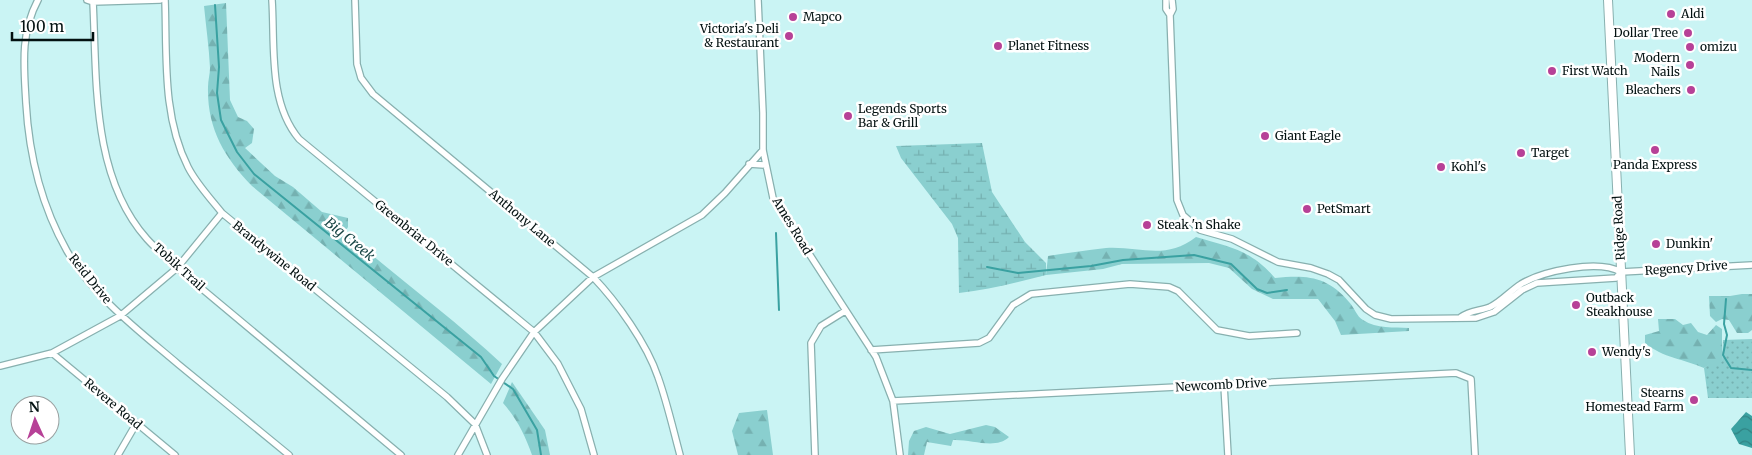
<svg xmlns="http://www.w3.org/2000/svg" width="1752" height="455" viewBox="0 0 1752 455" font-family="Merriweather,serif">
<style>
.grass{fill:url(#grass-dots)}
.forest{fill:url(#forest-firs)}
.wetland{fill:url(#wetland-marsh)}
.water{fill:url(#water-waves)}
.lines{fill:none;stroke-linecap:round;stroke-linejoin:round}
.stream{stroke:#3aa1a1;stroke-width:2}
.minor-casing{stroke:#88b0af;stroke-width:8}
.major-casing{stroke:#88b0af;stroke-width:10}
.minor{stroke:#fff;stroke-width:5.5}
.major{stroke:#fff;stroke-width:8}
.poi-dot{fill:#b74197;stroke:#fff;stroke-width:2}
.labels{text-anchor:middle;stroke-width:5;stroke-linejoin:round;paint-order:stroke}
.poi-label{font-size:12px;fill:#031111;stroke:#fff;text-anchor:start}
.street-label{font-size:12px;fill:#031111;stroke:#fff}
.water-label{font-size:14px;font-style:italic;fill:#184545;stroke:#fff}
</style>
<defs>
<pattern id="grass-dots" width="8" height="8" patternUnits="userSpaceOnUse" patternTransform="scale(1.25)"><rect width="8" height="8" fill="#8acfcf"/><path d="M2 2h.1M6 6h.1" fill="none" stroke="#75b1b1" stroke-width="1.8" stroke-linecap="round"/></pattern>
<pattern id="forest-firs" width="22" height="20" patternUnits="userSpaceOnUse" patternTransform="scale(1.25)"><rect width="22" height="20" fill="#8acfcf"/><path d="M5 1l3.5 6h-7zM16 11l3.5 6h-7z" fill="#75b1b1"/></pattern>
<pattern id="wetland-marsh" width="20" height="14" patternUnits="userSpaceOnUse" patternTransform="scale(1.25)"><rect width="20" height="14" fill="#8acfcf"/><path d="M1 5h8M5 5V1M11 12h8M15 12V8" fill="none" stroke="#75b1b1"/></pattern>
<pattern id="water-waves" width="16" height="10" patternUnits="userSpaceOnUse" patternTransform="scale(1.25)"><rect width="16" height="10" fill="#3aa1a1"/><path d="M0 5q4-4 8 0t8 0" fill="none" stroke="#2f8282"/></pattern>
</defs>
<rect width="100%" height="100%" fill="#caf4f4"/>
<path class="grass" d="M1752 339V398H1708L1704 368 1710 363 1722 361 1723 340Z"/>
<path class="forest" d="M226 3 230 100 238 117 247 121 254 129 252 143 245 148 275 176 293 187 322 212 348 218V227L345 232C396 277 452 317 502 364L491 384 252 186C224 157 207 128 208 87 208 80 210 74 210 68 209 47 206 27 204 6Z
M1196 237C1230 247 1251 250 1275 278 1307 275 1327 276 1349 302 1354 307 1357 317 1363 320 1377 329 1394 327 1409 328V331L1341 335 1335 321 1318 299H1273L1252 289 1229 268 1209 263 1122 264 1103 269 1046 275 1048 256C1067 253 1087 250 1106 248 1140 246 1165 261 1196 237Z
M1742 294H1752V330L1748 333H1737L1729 320 1722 319 1716 322 1710 316 1709 296H1730Z
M1658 319H1675L1683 325 1691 323 1698 332 1707 335 1716 325 1722 329V361L1717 366 1710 364 1704 368C1684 359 1663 358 1645 343V335L1659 331Z
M512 382 545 430 550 455H532C525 435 517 419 503 403Z
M767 410 773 455H738L732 431 739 413Z
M986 425 995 427 1009 437C996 450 971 439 953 440L951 446 927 442 924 455H908L909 441 914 431 926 427 950 434Z"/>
<path class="wetland" d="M982 143 992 192 1025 242 1046 263V275C1018 282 988 290 959 293L958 238 952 224 901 158 896 146Z"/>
<path class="water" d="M1746 412 1752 416V448L1739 444 1731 429Z"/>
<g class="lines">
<path class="stream" d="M215 5 219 67 217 93 221 120 237 152 254 174 481 357 494 376 513 389 537 430 541 455
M776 233 779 310
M987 267 1018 273 1091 266 1123 260 1194 255 1231 264 1257 289 1267 293 1287 290
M1726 299 1724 324 1727 335 1723 355 1731 368 1752 370"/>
<defs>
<path id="minor" d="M38 0C20 33 24 67 26 103 29 156 41 205 67 251 94 297 138 330 178 364 215 394 252 425 289 455
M87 0 93 2 160 0
M165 0C167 55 162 116 188 167 196 183 210 198 222 213L447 397 475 424 487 455
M272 0C275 46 268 102 299 139L534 332 558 364 581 409 594 455
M355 0 357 64 361 78 373 94 593 277C617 302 647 344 658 377 667 402 673 429 680 455
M758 0 763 113V150L773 198 876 357 893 401 900 455
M1166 0V9L1170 15
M1172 0 1173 9 1170 15 1177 200 1183 215 1200 230 1232 239 1278 262 1311 268 1328 274 1339 280 1366 309 1375 315 1391 319 1476 318 1494 312 1522 290 1537 283 1616 278 1621 272
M93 2C97 80 91 176 147 239 156 249 167 258 177 268L401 455
M749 164 766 165
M1621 272 1752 265
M1461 317C1470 310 1480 311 1490 307 1502 301 1510 291 1521 284 1543 271 1598 259 1621 272
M871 350 979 343 989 338 1013 305 1031 294 1130 284 1169 287 1178 291 1217 330 1249 336 1297 333
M52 353 175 455
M0 366 52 353 120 316 177 268 222 213
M1224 385 1228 455
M893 401 1456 373 1471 379 1475 455
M118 455 136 424
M458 455 502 379 534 332 593 277 702 215 725 193 763 150
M815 455 811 343 821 326 845 311"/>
<path id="major" d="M1608 0 1630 455"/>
</defs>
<use href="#minor" class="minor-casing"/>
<use href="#major" class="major-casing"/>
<use href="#minor" class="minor"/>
<use href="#major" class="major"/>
</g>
<g class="poi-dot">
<circle cx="1671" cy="14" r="5"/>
<circle cx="793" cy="17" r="5"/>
<circle cx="1688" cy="33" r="5"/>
<circle cx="789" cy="36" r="5"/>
<circle cx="998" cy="46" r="5"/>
<circle cx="1690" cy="47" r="5"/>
<circle cx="1690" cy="65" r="5"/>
<circle cx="1552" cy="71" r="5"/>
<circle cx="1691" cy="90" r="5"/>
<circle cx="848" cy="116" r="5"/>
<circle cx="1265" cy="136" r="5"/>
<circle cx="1655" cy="150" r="5"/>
<circle cx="1521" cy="153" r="5"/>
<circle cx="1441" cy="167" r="5"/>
<circle cx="1307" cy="209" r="5"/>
<circle cx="1147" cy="225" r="5"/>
<circle cx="1656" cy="244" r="5"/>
<circle cx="1576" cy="305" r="5"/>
<circle cx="1592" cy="352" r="5"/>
<circle cx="1694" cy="400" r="5"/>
</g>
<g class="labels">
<g class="poi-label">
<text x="1681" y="18">Aldi</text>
<text x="803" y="21">Mapco</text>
<text x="779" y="33" text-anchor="end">Victoria's Deli<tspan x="779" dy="14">&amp; Restaurant</tspan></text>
<text x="1678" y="37" text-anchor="end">Dollar Tree</text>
<text x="1008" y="50">Planet Fitness</text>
<text x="1700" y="51">omizu</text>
<text x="1680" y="62" text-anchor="end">Modern<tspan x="1680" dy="14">Nails</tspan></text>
<text x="1562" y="75">First Watch</text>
<text x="1681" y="94" text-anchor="end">Bleachers</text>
<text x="858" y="113">Legends Sports<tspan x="858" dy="14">Bar &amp; Grill</tspan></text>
<text x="1275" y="140">Giant Eagle</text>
<text x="1531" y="157">Target</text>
<text x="1655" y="169" text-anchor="middle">Panda Express</text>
<text x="1451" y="171">Kohl's</text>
<text x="1317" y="213">PetSmart</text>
<text x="1157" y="229">Steak 'n Shake</text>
<text x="1666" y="248">Dunkin'</text>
<text x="1586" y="302">Outback<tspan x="1586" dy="14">Steakhouse</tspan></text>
<text x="1602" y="356">Wendy's</text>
<text x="1684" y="397" text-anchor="end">Stearns<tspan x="1684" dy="14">Homestead Farm</tspan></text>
</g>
<g class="street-label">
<text transform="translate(522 218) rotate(40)" y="4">Anthony Lane</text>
<text transform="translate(792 226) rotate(59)" y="4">Ames Road</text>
<text transform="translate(1619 228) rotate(-93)" y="4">Ridge Road</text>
<text transform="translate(414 233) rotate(39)" y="4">Greenbriar Drive</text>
<text transform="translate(274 256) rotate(39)" y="4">Brandywine Road</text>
<text transform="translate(179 267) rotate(42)" y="4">Tobik Trail</text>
<text transform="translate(1686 268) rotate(-4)" y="4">Regency Drive</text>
<text transform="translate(90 279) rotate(51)" y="4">Reid Drive</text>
<text transform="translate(1221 385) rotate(-3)" y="4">Newcomb Drive</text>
<text transform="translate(113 404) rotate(40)" y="4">Revere Road</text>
</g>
<g class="water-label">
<text transform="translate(350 239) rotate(39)" y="5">Big Creek</text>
</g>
</g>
<g transform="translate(35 420) rotate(357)"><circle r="24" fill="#ffffff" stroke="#9aa0a0"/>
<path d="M0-4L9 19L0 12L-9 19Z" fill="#b74197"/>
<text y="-8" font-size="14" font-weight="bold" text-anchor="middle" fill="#031111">N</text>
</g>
<path d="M12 32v8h81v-8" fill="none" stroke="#031111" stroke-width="2.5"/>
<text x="20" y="32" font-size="15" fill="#031111" stroke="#ffffff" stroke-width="4" paint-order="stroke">100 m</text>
</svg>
